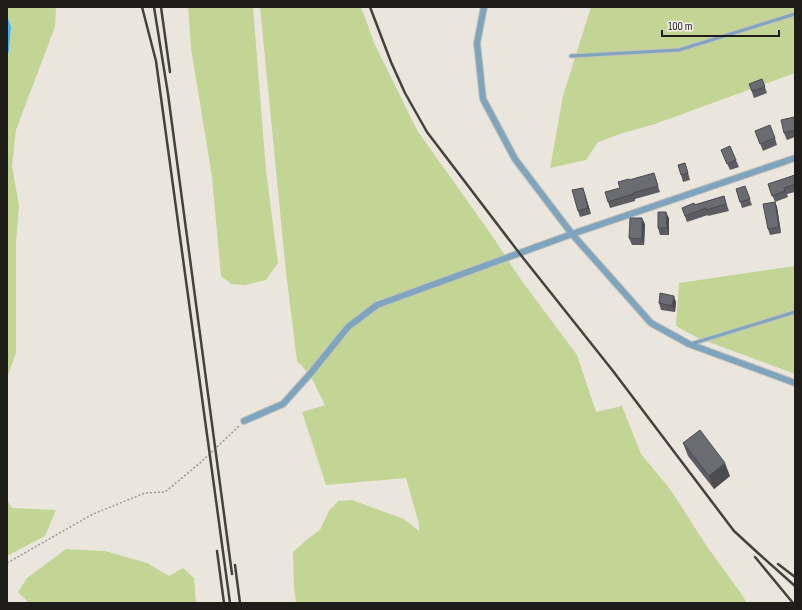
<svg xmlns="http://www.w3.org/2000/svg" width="802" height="610" viewBox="0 0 802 610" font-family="'Sofia Sans Condensed',sans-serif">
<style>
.green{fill:#c3d595}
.water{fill:#48b1e6}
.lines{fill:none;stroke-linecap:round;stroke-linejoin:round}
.lane-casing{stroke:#c5c2ba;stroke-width:5}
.street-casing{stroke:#c5c2ba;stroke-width:8}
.path{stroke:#9a9791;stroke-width:1.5;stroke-dasharray:2 2;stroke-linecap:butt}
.lane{stroke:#7fa4bd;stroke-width:3}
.street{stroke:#7fa4bd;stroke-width:6}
.rail{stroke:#43423d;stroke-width:2.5}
.wall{fill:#5c5c62}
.shaded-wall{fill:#4b4b50}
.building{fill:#6b6b72;stroke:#4b4b50}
</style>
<rect width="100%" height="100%" fill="#eae6dd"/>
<path class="green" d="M7 7H56L55 27 16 130 12 166 19 205 16 243V353L7 378V57L9 51 11 27 7 15Z
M188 7H253L266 170 278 263 266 280 245 285 231 284 221 276 212 177 191 48Z
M260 7H361L375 45 417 130 495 240 519 277 577 355 596 412 622 406 641 454 670 489 706 545 740 592 747 603H296L294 589 293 552 309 538 320 530 329 511 338 501 352 500 404 519 419 531V524L406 478 326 485 302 412 325 405 310 375 297 361 286 272Z
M591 7H795V73L655 124 623 133 598 142 586 160 550 168 563 96Z
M795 266V374L698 338 676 326 679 283Z
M7 500 12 508 56 510 45 536 7 556Z
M66 549 105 551 147 563 169 576 183 568 194 578 196 603H29L18 592 27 578Z"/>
<path class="water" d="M7 15 11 27 9 51 7 57Z"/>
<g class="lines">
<defs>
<path id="lane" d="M571 56 679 50 795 14
M691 344 795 312"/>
<path id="street" d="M484 7 477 43 483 99 515 159 572 234 651 323 689 344 795 383
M244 421 283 404 310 374 348 327 377 305 572 234 795 158"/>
</defs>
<use href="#lane" class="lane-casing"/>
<use href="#street" class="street-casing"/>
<path class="path" d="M7 563 93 514 145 493 165 492 200 463 239 426"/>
<use href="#lane" class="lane"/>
<use href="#street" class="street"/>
<path class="rail" d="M142 7 156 61 230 603
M154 7 168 94 232 574
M161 7 170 72
M370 7 391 62 405 93 427 132 520 254 613 371 734 531 758 553 795 586
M217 551 224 603
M755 557 793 603
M778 564 795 577
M235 565 240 603"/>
</g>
<path class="wall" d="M762 79 767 93 754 98 749 84Z
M795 119V137L787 140 784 133Z
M755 131 775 138 777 145 763 151Z
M721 150 736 160 739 167 730 170Z
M687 169 690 180 683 182 681 175Z
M795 175V192L787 194 788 197 775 202 777 207 781 233 770 235 768 229 775 202 768 184Z
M629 180H656L660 192 635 199V201L610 208 608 202 620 188Z
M745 186 752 205 742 208 736 189Z
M585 194 591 214 580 217 578 211Z
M724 196 729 211 708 216V215L687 222 682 208Z
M669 218V235H660L658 228Z
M645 224 644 245H632L629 238Z
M676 302 675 312 661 310 659 303Z
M683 443 730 476 714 489 688 456Z"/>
<path class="shaded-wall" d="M583 188 585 194 591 214 588 208Z
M775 202 777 207 781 233 779 227Z
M666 212 669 218V235L667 228Z
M642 218 645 224 644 245 642 239Z
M674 296 676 302 675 312 672 306Z
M725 463 730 476 714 489 709 476Z"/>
<path class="building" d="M762 79 765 87 752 91 749 84Z
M794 117 795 119V130L784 133 781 120Z
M770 125 775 138 760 144 755 131Z
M730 146 736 160 727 164 721 150Z
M685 163 688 173 681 175 678 165Z
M654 173 658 186 633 193V194L608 202 605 192 620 188 618 182 629 179V180Z
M795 175V184L784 188 785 191 772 196 768 184Z
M745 186 750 199 740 202 736 189Z
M583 188 588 208 578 211 572 190Z
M724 196 726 204 706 210V208L685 216 682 208 694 203 695 205Z
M775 202 779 227 768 229 763 204Z
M658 212H666L667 228H658Z
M630 218H642V239L629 238Z
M660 293 674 296 672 306 659 303Z
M700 430 725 463 709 476 683 443Z"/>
<rect width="802" height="610" fill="none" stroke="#1e1d1a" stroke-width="16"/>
<path d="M662 30v6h117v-6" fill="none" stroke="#1e1d1a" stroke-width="2"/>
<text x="668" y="30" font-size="12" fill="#1e1d1a" stroke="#f7f3eb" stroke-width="3" paint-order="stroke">100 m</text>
</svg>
